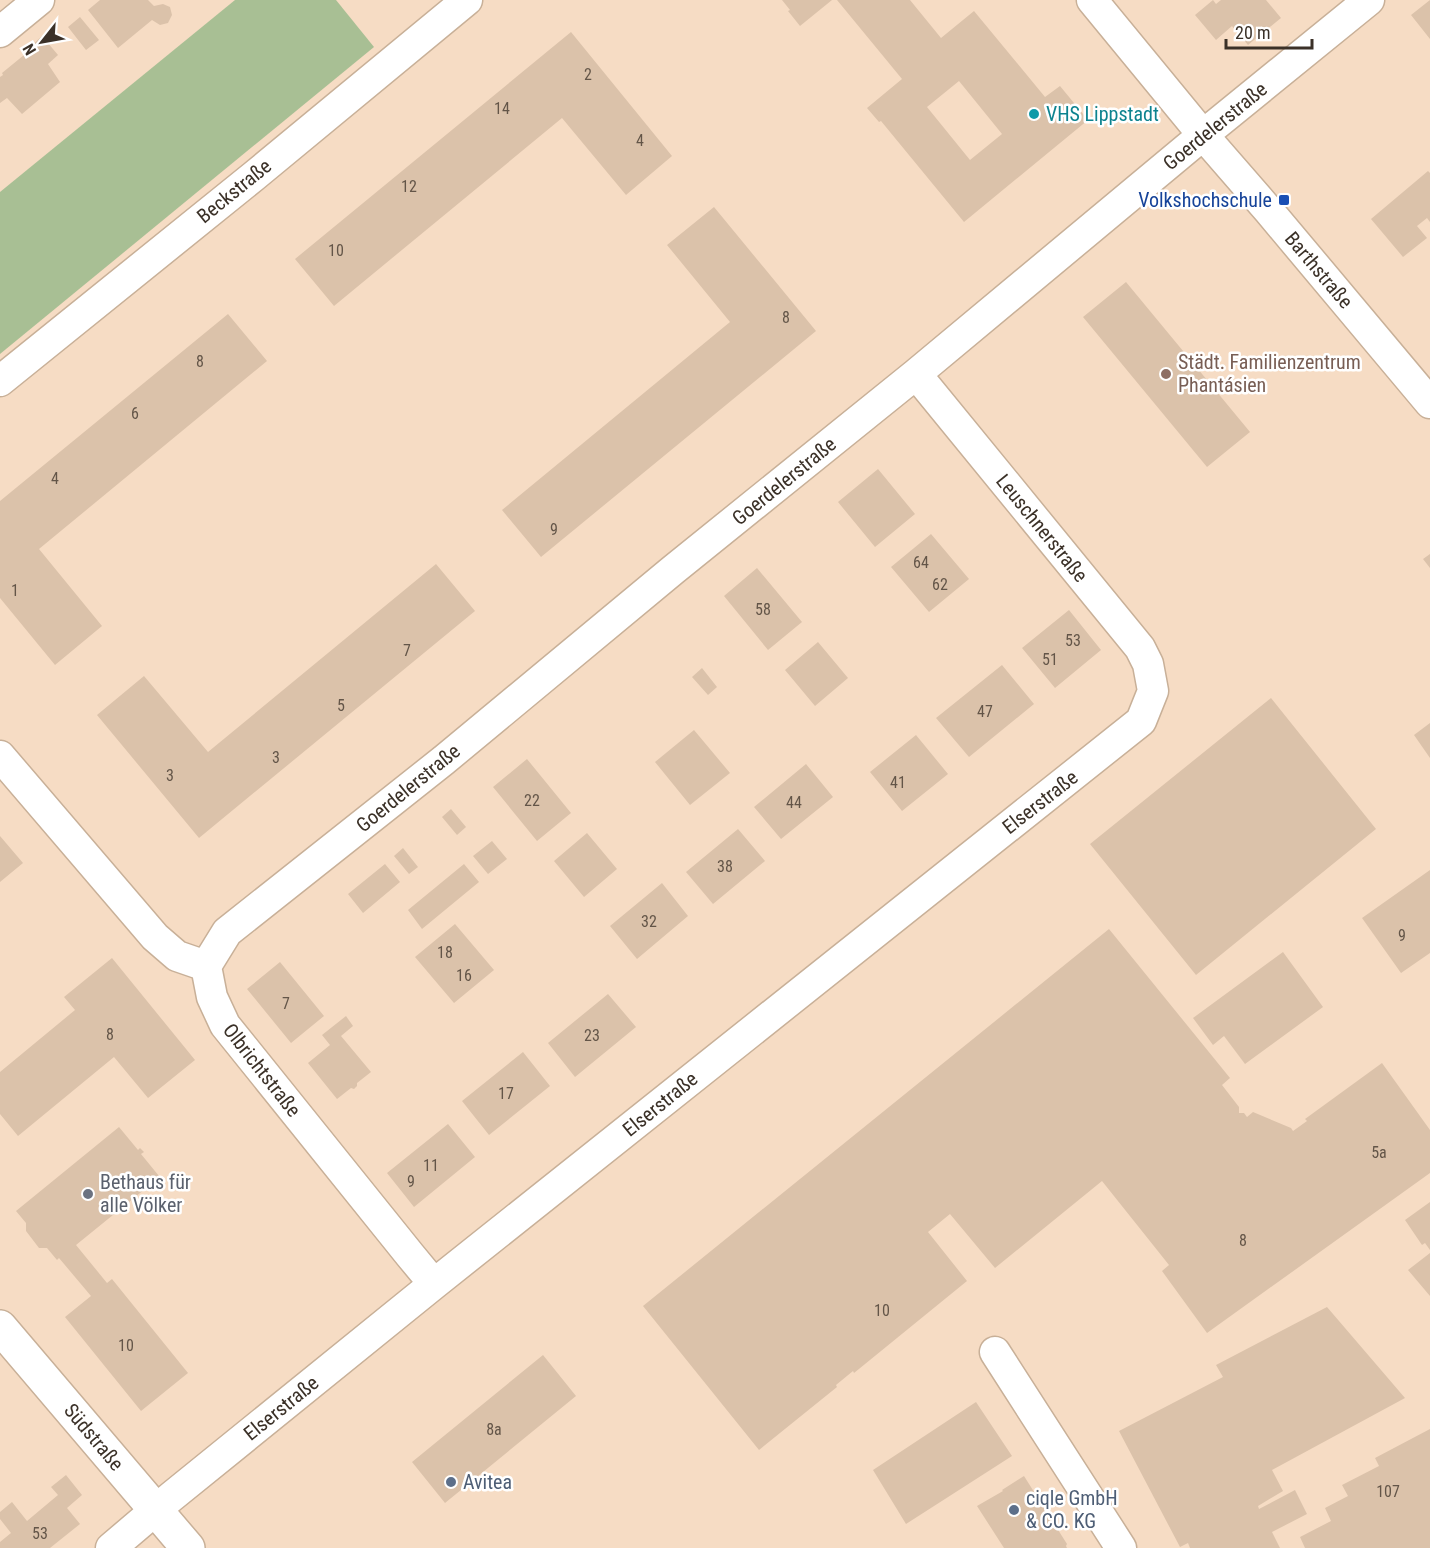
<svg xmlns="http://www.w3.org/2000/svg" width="1430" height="1548" viewBox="0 0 1430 1548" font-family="'Roboto Condensed',sans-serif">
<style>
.green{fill:#a8bf94}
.building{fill:#dbc2aa;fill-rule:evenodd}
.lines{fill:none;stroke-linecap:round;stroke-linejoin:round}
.minor-casing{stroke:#c8b098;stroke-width:33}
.secondary-casing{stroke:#c8b098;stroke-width:36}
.minor{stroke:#fff;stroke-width:30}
.secondary{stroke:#fff;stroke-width:33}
.culture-dot{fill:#0f9aa8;stroke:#fff;stroke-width:2}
.transit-dot{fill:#1a4fb4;stroke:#fff;stroke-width:2}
.education-dot{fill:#8d6e63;stroke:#fff;stroke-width:2}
.worship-dot{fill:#6b7280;stroke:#fff;stroke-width:2}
.service-dot{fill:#5c6f8a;stroke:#fff;stroke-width:2}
.labels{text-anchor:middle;stroke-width:5;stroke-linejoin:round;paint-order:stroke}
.number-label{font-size:16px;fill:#635548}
.culture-label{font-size:20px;fill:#0d838f;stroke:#fff;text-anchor:start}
.street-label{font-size:20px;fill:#3b3128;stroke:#fff}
.transit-label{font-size:20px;fill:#164399;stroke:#fff;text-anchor:end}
.education-label{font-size:20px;fill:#785e54;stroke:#fff;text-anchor:start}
.worship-label{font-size:20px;fill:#5b616d;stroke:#fff;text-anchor:start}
.service-label{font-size:20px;fill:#4e5e75;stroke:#fff;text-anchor:start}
</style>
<rect width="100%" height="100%" fill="#f6dcc4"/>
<path class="green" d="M235 0H336L374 47 0 354V192Z"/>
<path class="building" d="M100 0H148L154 6 163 4 170 7 172 15 168 23 160 25 152 20 118 48 88 10Z
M782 0H832L800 26 788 11 790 10Z
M837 0H910L941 38 974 11 1045 97 1060 86 1088 120 964 222 881 121 879 122 867 108 902 79ZM959 81 1002 134 970 160 927 107Z
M1213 0 1216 4 1221 0H1266L1281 18 1248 45 1232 26 1216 40 1195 15Z
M1430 0V39L1411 15Z
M80 17 99 40 86 50 68 27Z
M571 32 672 156 626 195 562 118 334 306 295 259Z
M42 36 58 55 48 64 60 82 22 114 7 98 0 103V77L3 75 2 73 24 55 26 56 33 50 30 47Z
M1428 171 1430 173V222L1427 218 1417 226 1427 238 1403 257 1371 219Z
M714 207 816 331 541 557 502 510 730 322 667 245Z
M1126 282 1250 432 1207 467 1083 317Z
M228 314 267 361 39 549 102 626 55 665 0 598V501Z
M878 469 915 514 875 547 838 502Z
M931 534 969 579 929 612 891 567Z
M1430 554V568L1423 559Z
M436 564 475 611 199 838 97 715 144 676 208 752Z
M757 568 802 622 768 650 724 596Z
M1069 610 1101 650 1055 688 1022 648Z
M818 642 848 678 815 706 785 670Z
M1002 665 1034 704 969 757 936 718Z
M702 668 717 687 708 695 692 677Z
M1271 698 1376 829 1196 975 1090 844Z
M1430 723V758L1414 735Z
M694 730 730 773 690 805 655 762Z
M916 735 948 774 902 811 870 772Z
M527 759 571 813 537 841 493 787Z
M806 764 833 797 781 839 754 807Z
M451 809 466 827 457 835 442 817Z
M738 829 765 861 713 904 686 872Z
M587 833 617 869 584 897 554 861Z
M0 836 23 863 0 882Z
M492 841 507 859 488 874 473 856Z
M403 848 418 867 409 874 394 856Z
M385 864 400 882 363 913 348 894Z
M464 864 479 882 422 929 408 910Z
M1430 870V953L1401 973 1362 918Z
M662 883 688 916 637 959 610 926Z
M455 924 494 970 454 1003 415 957Z
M1109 929 1230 1078 1222 1085 1239 1107V1113H1244L1247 1117 1253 1112 1291 1128 1293 1131 1307 1121 1305 1119 1382 1063 1430 1130V1173L1207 1333 1162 1271 1169 1265 1102 1181 995 1268 950 1214 928 1232 967 1281 854 1373 853 1371 836 1385 837 1387 759 1450 643 1306Z
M1283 952 1323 1007 1245 1064 1224 1036 1213 1045 1193 1018Z
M112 958 195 1060 148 1098 114 1057 18 1136 0 1114V1072L75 1010 64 997Z
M280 962 324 1016 291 1043 247 989Z
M608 994 636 1027 575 1077 548 1043Z
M346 1016 353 1026 341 1036 371 1072 357 1083V1086L354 1089 351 1088 337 1099 308 1063 330 1045 322 1035Z
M523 1052 550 1086 489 1135 462 1101Z
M448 1124 475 1157 414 1207 387 1173Z
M119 1127 138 1150 140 1148 144 1152 141 1154 159 1176H161L76 1245 107 1283 112 1279 188 1373 141 1411 65 1317 91 1296 59 1258 57 1260 47 1248H39L26 1231V1223L16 1211Z
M1430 1202V1250L1425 1243 1422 1245 1405 1220Z
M1430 1253V1296L1408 1270Z
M1327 1307 1405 1398 1272 1470 1283 1491 1258 1506 1259 1509 1295 1490 1307 1514 1272 1532 1280 1548H1190L1188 1543 1180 1547 1119 1431 1223 1377 1216 1365Z
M543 1355 576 1396 445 1503 412 1462Z
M976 1402 1012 1456 906 1524 873 1470Z
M1430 1429V1548H1305L1300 1537 1331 1521 1325 1508 1348 1496 1342 1485 1379 1466 1375 1458Z
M66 1475 82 1495 67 1508 80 1524 50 1548H0V1542L11 1533 0 1519V1512L12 1502 27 1521 58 1495 51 1487Z
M1024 1476 1067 1544 1066 1546 1067 1548H1004L977 1506 1003 1491 1002 1490Z"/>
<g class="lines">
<defs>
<path id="minor" d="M1092 0 1203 135 1269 211 1430 403
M0 32 39 0
M0 381 254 176 467 0
M0 756 155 937 177 956 206 966
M206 966 227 932 444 760 673 570 916 374 1203 135 1369 0
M206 966 212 997 225 1025 410 1255 434 1284
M995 1352 1121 1548
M111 1548 171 1497 434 1284 1141 721 1153 691 1148 664 1140 648 916 374"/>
<path id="secondary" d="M0 1327 188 1548"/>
</defs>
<use href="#minor" class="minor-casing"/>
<use href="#secondary" class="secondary-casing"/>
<use href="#minor" class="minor"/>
<use href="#secondary" class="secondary"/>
</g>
<circle class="culture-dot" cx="1034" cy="114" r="6"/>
<rect class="transit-dot" x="1278" y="194" width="12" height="12" rx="3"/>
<circle class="education-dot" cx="1166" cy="374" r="6"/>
<circle class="worship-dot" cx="88" cy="1194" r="6"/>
<g class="service-dot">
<circle cx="451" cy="1482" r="6"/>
<circle cx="1014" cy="1510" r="6"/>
</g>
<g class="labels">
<g class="number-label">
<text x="588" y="80">2</text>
<text x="502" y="114">14</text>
<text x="640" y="146">4</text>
<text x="409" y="192">12</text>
<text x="336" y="256">10</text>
<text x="786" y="323">8</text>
<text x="200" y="367">8</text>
<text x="135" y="419">6</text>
<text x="55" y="484">4</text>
<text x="554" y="535">9</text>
<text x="921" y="568">64</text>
<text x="940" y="590">62</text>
<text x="15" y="596">1</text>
<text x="763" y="615">58</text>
<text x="1073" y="646">53</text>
<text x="407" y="656">7</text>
<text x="1050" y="665">51</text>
<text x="341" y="711">5</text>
<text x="985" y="717">47</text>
<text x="276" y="763">3</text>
<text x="170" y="781">3</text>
<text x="898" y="788">41</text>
<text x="532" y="806">22</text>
<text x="794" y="808">44</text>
<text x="725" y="872">38</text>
<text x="649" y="927">32</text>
<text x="1402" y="941">9</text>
<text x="445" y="958">18</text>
<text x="464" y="981">16</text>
<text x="286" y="1009">7</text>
<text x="110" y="1040">8</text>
<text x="592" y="1041">23</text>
<text x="506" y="1099">17</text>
<text x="1379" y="1158">5a</text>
<text x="431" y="1171">11</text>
<text x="411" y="1187">9</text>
<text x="1243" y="1246">8</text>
<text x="882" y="1316">10</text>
<text x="126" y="1351">10</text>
<text x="494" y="1435">8a</text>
<text x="1388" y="1497">107</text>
<text x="40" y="1539">53</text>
</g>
<g class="culture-label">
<text x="1046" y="121">VHS Lippstadt</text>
</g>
<g class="street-label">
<text transform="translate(1215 126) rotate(-39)" y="7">Goerdelerstraße</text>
<text transform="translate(234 191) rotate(-39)" y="7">Beckstraße</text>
<text transform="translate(1319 270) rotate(50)" y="7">Barthstraße</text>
<text transform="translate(784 481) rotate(-39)" y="7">Goerdelerstraße</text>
<text transform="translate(1042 528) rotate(51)" y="7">Leuschnerstraße</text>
<text transform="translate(408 788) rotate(-39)" y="7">Goerdelerstraße</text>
<text transform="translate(1040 802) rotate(-38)" y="7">Elserstraße</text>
<text transform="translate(262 1070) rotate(52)" y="7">Olbrichtstraße</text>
<text transform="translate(660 1104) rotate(-39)" y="7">Elserstraße</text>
<text transform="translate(281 1408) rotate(-39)" y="7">Elserstraße</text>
<text transform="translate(94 1437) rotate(50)" y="7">Südstraße</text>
</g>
<g class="transit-label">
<text x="1272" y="207">Volkshochschule</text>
</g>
<g class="education-label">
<text x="1178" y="369">Städt. Familienzentrum<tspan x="1178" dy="23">Phantásien</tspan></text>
</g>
<g class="worship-label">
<text x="100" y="1189">Bethaus für<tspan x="100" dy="23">alle Völker</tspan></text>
</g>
<g class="service-label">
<text x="463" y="1489">Avitea</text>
<text x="1026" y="1505">ciqle GmbH<tspan x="1026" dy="23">&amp; CO. KG</tspan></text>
</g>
</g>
<g transform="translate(42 42) rotate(239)" stroke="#ffffff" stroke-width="4.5" paint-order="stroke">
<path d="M0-4.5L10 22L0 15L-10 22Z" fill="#3b3128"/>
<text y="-9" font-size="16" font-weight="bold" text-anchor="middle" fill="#3b3128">N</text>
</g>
<path d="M1226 39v9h86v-9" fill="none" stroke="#3b3128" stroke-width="3"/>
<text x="1235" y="39" font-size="18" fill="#3b3128" stroke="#ffffff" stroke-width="4.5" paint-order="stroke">20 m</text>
</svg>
